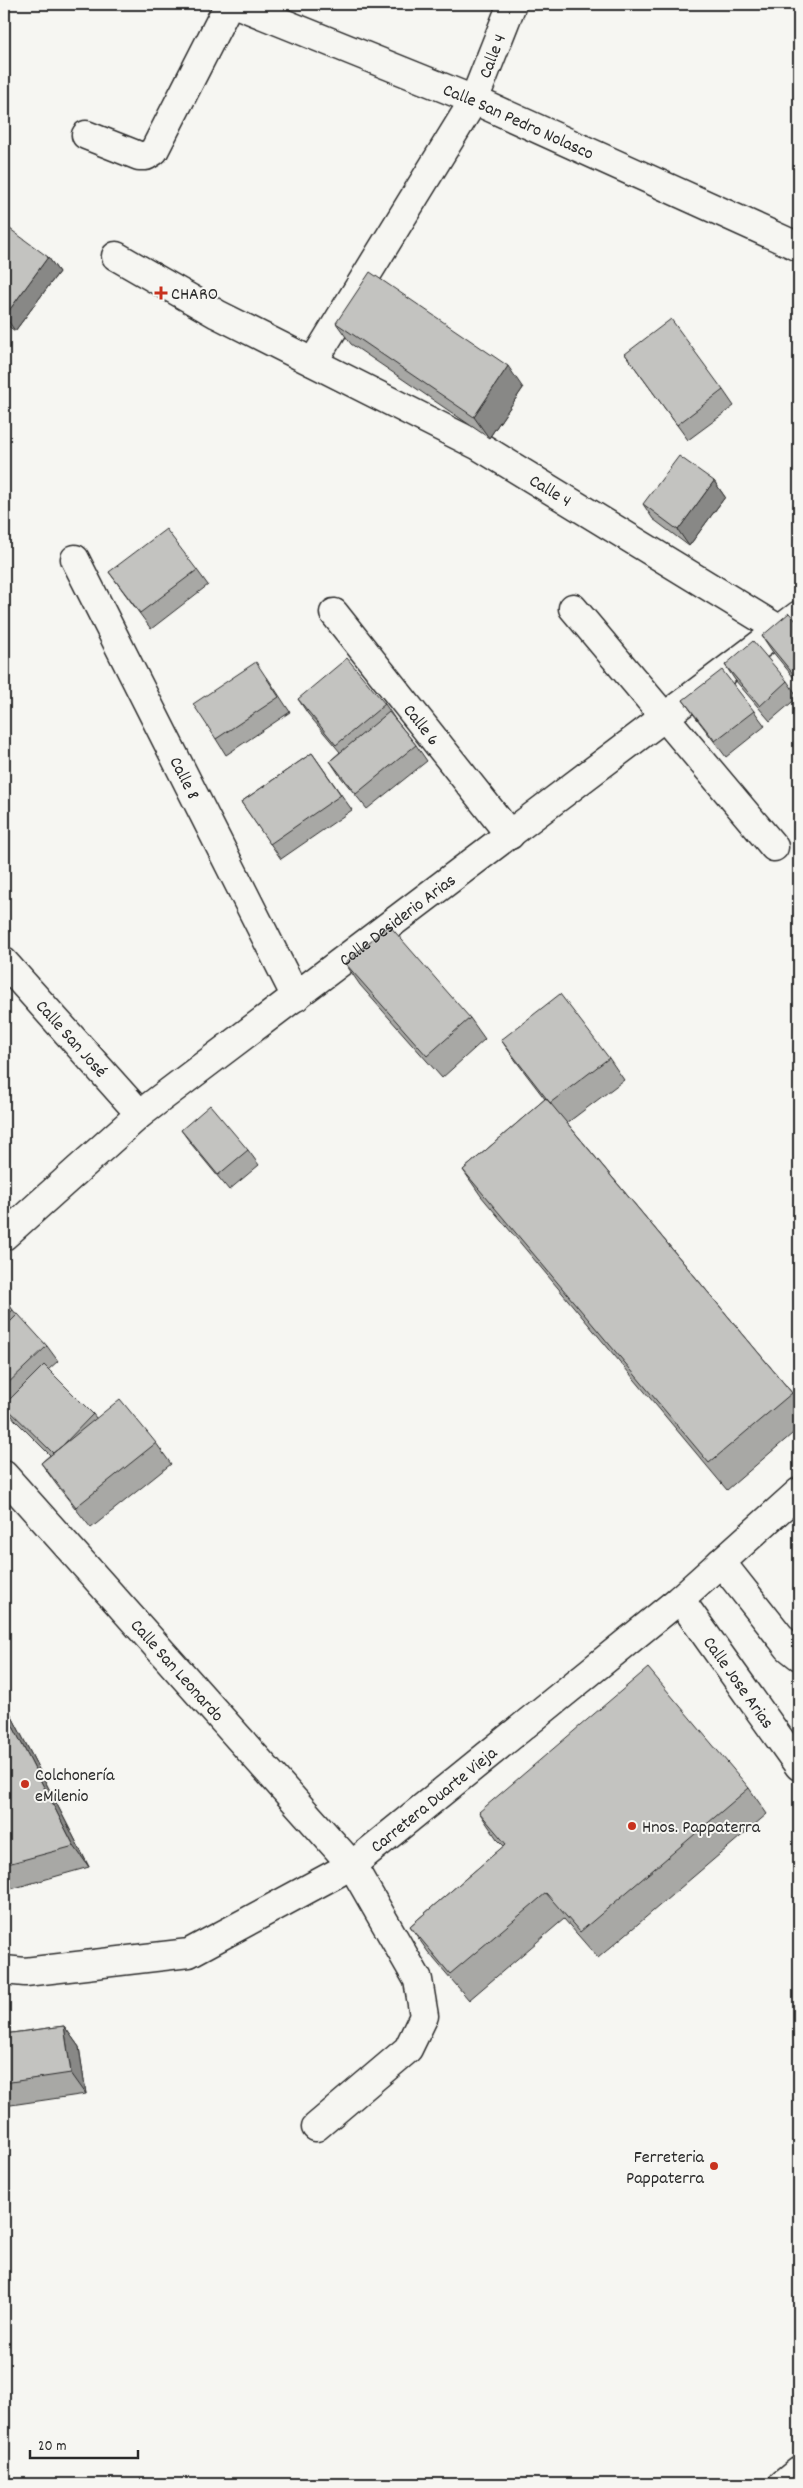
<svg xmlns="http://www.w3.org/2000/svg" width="803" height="2488" viewBox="0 0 803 2488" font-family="Dekko,sans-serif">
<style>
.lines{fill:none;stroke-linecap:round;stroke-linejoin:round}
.minor-casing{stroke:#2b2b2b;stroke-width:31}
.major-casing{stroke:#2b2b2b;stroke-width:31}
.minor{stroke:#f6f6f2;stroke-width:28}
.major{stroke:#f6f6f2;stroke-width:28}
.wall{fill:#a8a8a5;stroke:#2b2b2b}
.shaded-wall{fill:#888886;stroke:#2b2b2b}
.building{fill:#c3c3c0;stroke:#2b2b2b}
.poi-dot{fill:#c8321e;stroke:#f6f6f2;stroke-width:2}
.labels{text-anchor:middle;stroke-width:4;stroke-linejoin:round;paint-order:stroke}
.street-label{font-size:18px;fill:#2b2b2b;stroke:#f6f6f2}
.poi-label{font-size:18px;fill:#2b2b2b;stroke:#f6f6f2;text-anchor:start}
</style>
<rect width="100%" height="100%" fill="#f6f6f2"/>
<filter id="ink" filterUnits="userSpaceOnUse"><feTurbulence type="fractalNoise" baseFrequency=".02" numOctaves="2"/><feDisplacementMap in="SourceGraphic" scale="10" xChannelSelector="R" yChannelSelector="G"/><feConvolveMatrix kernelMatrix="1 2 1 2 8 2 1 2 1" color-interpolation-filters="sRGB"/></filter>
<g filter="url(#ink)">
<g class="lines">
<defs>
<g id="minor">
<path id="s1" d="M236 4 474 100 799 247"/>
<path d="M86 135 139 156H146L154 151 229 4"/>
<path id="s2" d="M116 256 217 314 479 446 780 630"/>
<path id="s3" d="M313 362 474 100 512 4"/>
<path id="s4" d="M75 559 296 997"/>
<path d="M573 608 774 847"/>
<path id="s5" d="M334 613 510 835"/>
<path id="s6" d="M4 962 140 1114"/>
<path id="s7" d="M4 1236 140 1114 799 615"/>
<path id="s8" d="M4 1475 352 1865 418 1980 424 2016 408 2049 316 2127"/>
<path d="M721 1562 789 1648 799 1656"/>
<path id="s9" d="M680 1599 799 1766"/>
<path d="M783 2484 799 2471"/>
</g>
<g id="major">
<path id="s10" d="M4 1970 25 1972 189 1953 352 1865 680 1599 799 1492"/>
</g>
</defs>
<use href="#minor" class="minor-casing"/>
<use href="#major" class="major-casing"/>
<use href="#minor" class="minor"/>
<use href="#major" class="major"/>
</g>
<path class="wall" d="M4 237 48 257 59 272 15 331 4 323Z
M336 323 523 388 489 438 351 344Z
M625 354 723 390 734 406 688 440Z
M714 481 725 497 689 546 653 519 643 504Z
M197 570 208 585 151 629 109 572Z
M799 624V684L772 651 762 636Z
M725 665 787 681 798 697 770 721 735 680Z
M267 677 290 712 226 755 216 739Z
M298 699 385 704 395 719 416 745 427 761 367 809 340 776 330 761 340 752 308 714Z
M683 700 754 711 765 726 726 757 694 715Z
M312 753 352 810 281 859 241 802Z
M345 963 470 1018 485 1039 442 1078 360 985Z
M501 1040 609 1058 624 1080 567 1123 792 1393 799 1404V1428L727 1490 481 1196 463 1170 545 1099 516 1061Z
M181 1130 248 1150 259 1165 229 1190 192 1145Z
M4 1299 17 1315 47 1346 58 1361 48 1370 93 1414 96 1418 156 1443 171 1464 91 1528 56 1484 41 1463 50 1455 15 1420 7 1409 4 1412Z
M4 1701 89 1867 4 1891Z
M749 1788 767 1814 598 1958 564 1919 469 2000 428 1952 410 1926 504 1846 497 1839 479 1812Z
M64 2026 79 2047 86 2094 4 2106V2034Z"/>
<path class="shaded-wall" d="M48 257 59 272 15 331 5 316Z
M508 366 523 388 489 438 474 417Z
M714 481 725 497 689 546 678 530Z
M4 1701 89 1867 74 1846 4 1709Z
M64 2026 79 2047 86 2094 71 2073Z"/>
<path class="building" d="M10 229 48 257 5 316 4 315V237Z
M370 272 508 366 474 417 336 323Z
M671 319 723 390 677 425 625 354Z
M679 456 714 481 678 530 643 504Z
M166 529 197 570 140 613 109 572Z
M789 613 799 624V681L762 636Z
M753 641 787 681 760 706 725 665Z
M347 658 385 704 336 745 298 699Z
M256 662 279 697 216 739 193 704Z
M722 670 754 711 715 741 683 700Z
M389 712 416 745 356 794 330 761Z
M312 753 341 795 270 844 241 802Z
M389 925 470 1018 427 1056 345 963Z
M560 994 609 1058 550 1103 501 1040Z
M546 1098 792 1393 709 1463 463 1170Z
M210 1105 248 1150 218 1175 181 1130Z
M4 1299 13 1310 4 1318Z
M18 1314 47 1346 4 1387V1328Z
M44 1365 93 1414 62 1446 53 1453 4 1405Z
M120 1399 156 1443 76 1507 41 1463Z
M648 1668 749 1788 580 1932 546 1893 450 1974 410 1926 506 1844 479 1812Z
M4 1709 74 1846 4 1865Z
M64 2026 71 2073 4 2083V2034Z"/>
</g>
<g class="poi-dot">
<path d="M158.5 285.5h5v5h5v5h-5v5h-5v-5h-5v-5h5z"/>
<circle cx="25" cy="1784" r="5"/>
<circle cx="632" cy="1826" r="5"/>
<circle cx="714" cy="2166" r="5"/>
</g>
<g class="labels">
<g class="street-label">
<text dy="6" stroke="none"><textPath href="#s3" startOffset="355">Calle 4</textPath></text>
<text dy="6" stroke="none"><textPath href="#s1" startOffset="306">Calle San Pedro Nolasco</textPath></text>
<text dy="6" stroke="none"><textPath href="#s2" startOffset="494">Calle 4</textPath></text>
<text dy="6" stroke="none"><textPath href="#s5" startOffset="142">Calle 6</textPath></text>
<text dy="6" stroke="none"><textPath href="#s4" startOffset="245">Calle 8</textPath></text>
<text dy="6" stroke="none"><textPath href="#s7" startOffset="505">Calle Desiderio Arias</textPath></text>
<text dy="6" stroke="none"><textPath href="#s6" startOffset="102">Calle San José</textPath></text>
<text dy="6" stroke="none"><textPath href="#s8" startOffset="261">Calle San Leonardo</textPath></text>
<text dy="6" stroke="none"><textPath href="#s9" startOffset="102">Calle Jose Arias</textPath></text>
<text dy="6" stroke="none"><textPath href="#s10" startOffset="476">Carretera Duarte Vieja</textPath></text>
</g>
<g class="poi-label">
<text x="171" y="299">CHARO</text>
<text x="35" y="1780">Colchonería<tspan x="35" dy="21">eMilenio</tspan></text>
<text x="642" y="1832">Hnos. Pappaterra</text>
<text x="704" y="2162" text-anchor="end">Ferreteria<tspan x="704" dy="21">Pappaterra</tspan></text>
</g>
</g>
<rect width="803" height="2488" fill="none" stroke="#f6f6f2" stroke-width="20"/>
<rect x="10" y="10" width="783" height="2468" fill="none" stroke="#2b2b2b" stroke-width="2" filter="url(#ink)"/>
<path d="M30 2450v8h108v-8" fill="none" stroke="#2b2b2b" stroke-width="2.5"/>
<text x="38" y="2450" font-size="15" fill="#2b2b2b" stroke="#f6f6f2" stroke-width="4" paint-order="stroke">20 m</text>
</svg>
